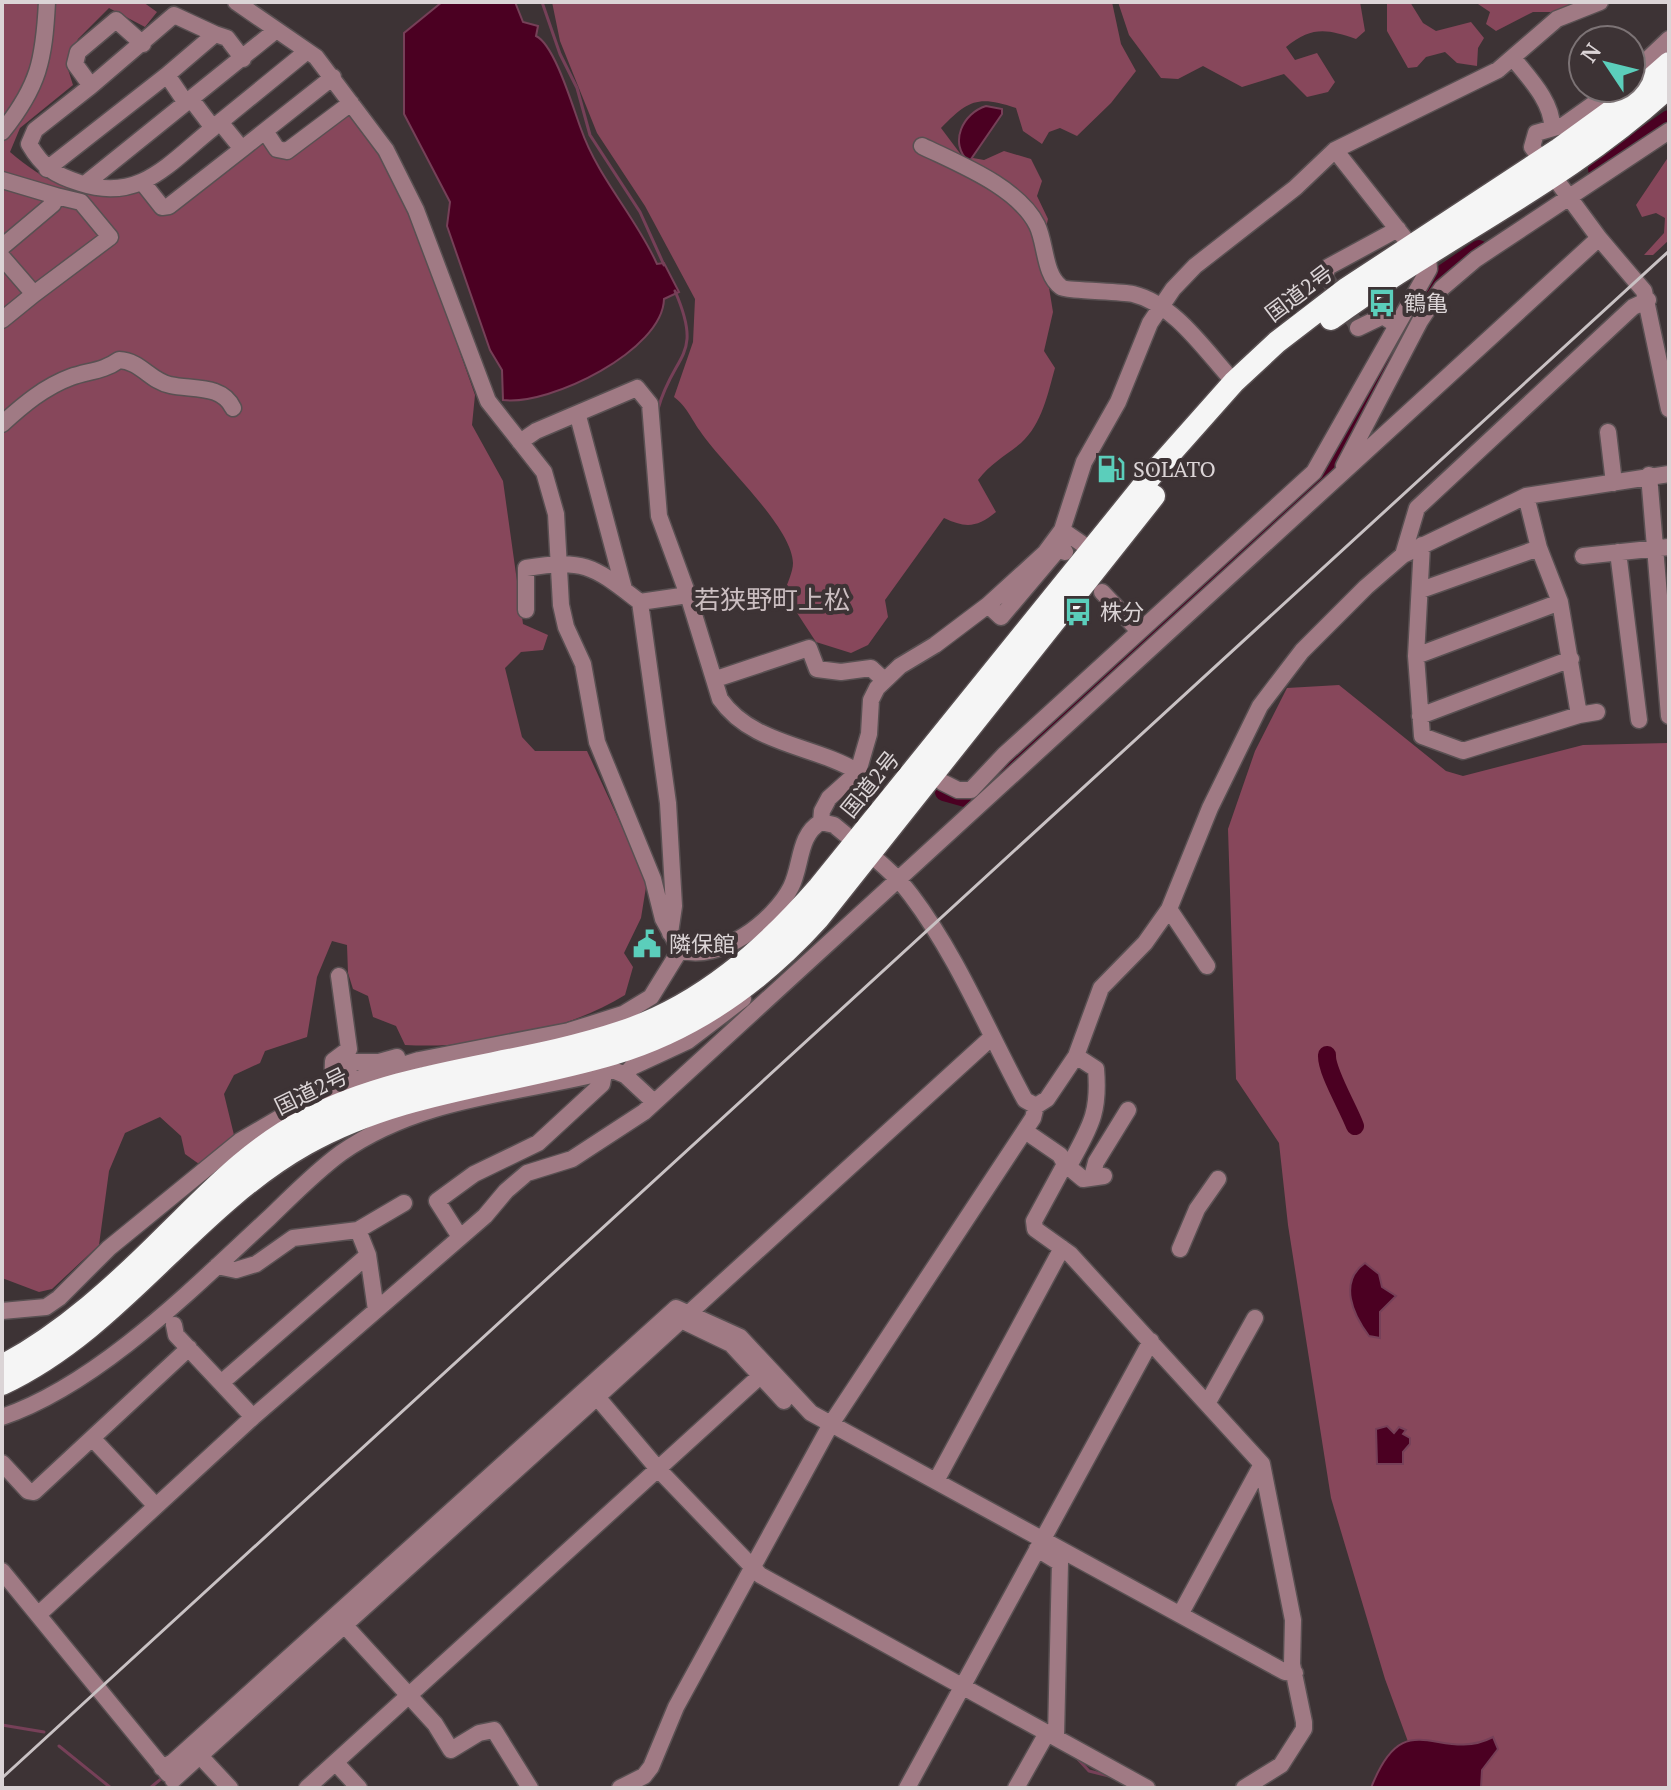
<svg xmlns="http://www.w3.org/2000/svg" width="1671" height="1790" viewBox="0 0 1671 1790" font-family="'PT Serif','Noto Sans JP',serif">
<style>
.green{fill:#87475b}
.water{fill:#4b0022;stroke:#764058;stroke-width:2}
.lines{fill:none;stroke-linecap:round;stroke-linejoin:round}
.stream{stroke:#764058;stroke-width:3}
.river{stroke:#4b0022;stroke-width:18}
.minor-tunnel{stroke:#554b4d;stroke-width:16;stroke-dasharray:16 8;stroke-linecap:butt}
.minor-casing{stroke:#595052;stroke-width:19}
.highway-casing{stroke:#595052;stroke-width:25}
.minor{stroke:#a07a84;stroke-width:16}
.highway{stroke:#f5f5f5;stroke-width:22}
.rail{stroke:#c9c2c4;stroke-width:3}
.labels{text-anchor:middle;stroke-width:8;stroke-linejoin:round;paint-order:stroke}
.street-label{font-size:22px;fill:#dbd4d6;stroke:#3d3335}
.poi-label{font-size:22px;fill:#dbd4d6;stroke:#3d3335;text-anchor:start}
.quarter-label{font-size:26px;fill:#cbbec1;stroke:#3d3335}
</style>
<rect width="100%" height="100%" fill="#3d3335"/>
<path class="green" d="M2 2H143L157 12 145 27 109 8 78 39 66 63 73 85 20 128 10 152C55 190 83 197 141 191L156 213H165L263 140 276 154 345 115 358 116 399 180 475 395 472 425 503 481 523 624 548 635 543 650 521 652 505 668 522 737 535 751H587L647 881 641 918 624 953 633 967 625 995C562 1033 478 1049 405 1045L396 1026 373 1017 368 996 353 989 348 973 347 945 332 941 317 977 307 1037 265 1051 260 1063 234 1075 224 1094 234 1135 199 1164 185 1154 181 1136 160 1117 125 1133 109 1171 99 1245 52 1289 39 1292 2 1278Z
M552 2H1112L1121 44 1136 71 1111 103 1077 136 1060 128 1049 132 1042 144 1023 131 1016 108C978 95 968 100 941 128L962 156 984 160 1004 151 1031 159 1042 181 1037 196 1048 219 1042 245 1053 312 1044 351 1055 368C1048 393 1042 424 1021 443 1005 456 991 463 978 480L996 512C977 528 965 528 944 518L885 600 888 617 868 645 851 653 816 642 784 593C787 584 793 572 793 563 792 526 720 462 700 431 690 417 688 408 674 397L693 342 695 299 645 206 597 133 560 41Z
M1118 2H1360L1365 31 1356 39C1327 29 1312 26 1286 47L1295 60 1317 53 1335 82 1328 92 1307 97 1284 74 1242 87 1203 66 1178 79 1161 78 1129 35Z
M1387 2H1410L1423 23 1436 31 1471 22 1484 38 1478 48 1477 66 1457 63 1445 52 1426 57 1417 67 1408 68 1387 31Z
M1475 2H1572L1573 3 1552 12H1533L1496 31 1486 24 1490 12Z
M1669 156V240L1653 255H1644L1664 233 1665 218 1656 213 1642 217 1636 205Z
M1339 685 1446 771 1463 776 1583 745 1669 743V1788H1425L1385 1679 1331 1498 1288 1225 1279 1143 1236 1079 1228 829 1255 751 1287 688Z"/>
<path class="water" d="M442 2H515L523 22 538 26 536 36C555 45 573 108 581 129 598 178 636 217 657 264L664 263 679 292 664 299C663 350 550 406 503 400L502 370 490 350 447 226 450 202 404 114V33Z
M986 106 1002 109V114L969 162C948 143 963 113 986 106Z
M1365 1263 1379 1274 1382 1287 1396 1296 1380 1312V1338L1369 1336C1353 1315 1338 1282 1365 1263Z
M1387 1426 1394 1433 1399 1427 1406 1430 1403 1434 1410 1438V1444L1403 1452V1464H1377L1376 1429Z
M1493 1737 1498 1749 1482 1770 1481 1788H1371C1405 1700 1439 1765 1493 1737Z"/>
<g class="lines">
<path class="stream" d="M542 2 560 54 577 88 590 135 640 212 664 265
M658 409C674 352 704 358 675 291
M874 779 880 782
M2 1725 44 1732
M59 1746 111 1788
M1076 1757 1089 1771 1109 1776
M150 1788 162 1778"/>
<path class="river" d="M1597 169 1669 119
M944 792 969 799 985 786 1331 467 1417 304 1438 277 1479 249
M1327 1055C1326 1071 1348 1107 1355 1126"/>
<path class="minor-tunnel" d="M1325 275 1358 328"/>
<defs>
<path id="minor" d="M236 2 316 57 386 150 416 210 488 401 544 472 556 514 561 605 566 627 583 664 597 742 653 879 663 919 680 950
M215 34 227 38 243 59
M143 44 116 20 78 52 75 64 91 86 35 130 29 144C43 168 55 175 80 183 140 203 169 163 213 128L191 99
M1513 58C1528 77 1553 102 1552 128
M1631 75 1669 39
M91 86 174 15 215 34 167 75
M1616 88 1564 125 1536 133 1532 147 1599 238 1644 291 1669 409
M220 122 242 149 333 77
M214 127 306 52
M265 131 277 149 287 151 351 103
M2 132C39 86 44 60 47 2
M922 146C959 164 1018 187 1037 225 1046 243 1044 275 1061 287 1066 291 1119 291 1133 294 1175 304 1206 352 1234 382
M1335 150 1410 245
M47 169 167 75 186 103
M2 180 56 196 53 204 2 247
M143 183 162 207 169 206 242 149
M85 184 275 31
M2 257 34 294 2 320
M1325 275 1328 267 1398 229
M34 294 110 237 81 202 56 196
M1358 328 1383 316 1395 324
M578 416 624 589
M2 424C23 405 44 387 71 377 88 371 104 371 119 360 141 361 150 381 170 385 192 390 222 384 233 408
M1608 432 1614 483
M520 442 536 431 637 388 650 404 659 516 688 595 720 699C752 745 814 745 858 772
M1344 466 1420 321 1442 288 1476 259 1669 131
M1649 475 1669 716
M1062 530 1091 550
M1422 545 1416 656 1422 736 1463 751 1579 715 1560 602 1539 548 1526 496
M1618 552 1639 720
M1403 555 1417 508 1633 307 1648 300
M1583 556 1669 547
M1421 590 1539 548
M1102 592 1139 631
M640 602 668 803 674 906 670 933
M988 605 1001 617 1061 546 1065 552
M526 610V568C586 558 594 567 640 602L688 595
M1416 656 1560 602
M716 679 809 648 817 669 841 672 871 668 884 680
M1579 715 1597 712
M1420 716 1571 659
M942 782 958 790H971L1004 755 1314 472 1429 269 1428 255
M821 822 822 811 829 798 858 772 869 734 871 700 877 688 900 666 935 645 988 605 1045 553 1062 530 1084 462 1118 402 1150 323 1173 289 1195 266 1295 188 1335 150 1498 70 1557 19 1600 2
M1169 909 1207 966
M625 1075 654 1102
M342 1081V1073L354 1062H379L397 1057
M332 1087 333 1061 349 1049 339 976
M1025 1131 1060 1155 1065 1164 1034 1221 1035 1229 1070 1254 1262 1464 1293 1620 1292 1664 1304 1722V1729L1281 1765 1244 1788
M1065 1164 1083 1179 1104 1176
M1069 1166C1089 1128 1100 1115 1096 1069L1076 1056
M1092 1177 1096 1162 1128 1110
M358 1230 368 1255 376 1310
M460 1237 437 1201 474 1174 538 1143 602 1084 604 1073
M1180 1249 1197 1209 1218 1179
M217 1266 236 1270 256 1264 293 1238 358 1230 404 1203
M2 1311 46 1307 59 1298 109 1248 240 1141 332 1087 419 1060 569 1031 623 1014 651 997 680 950C719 963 774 921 791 887 802 865 798 835 821 822L834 825C860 847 891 868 911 895 958 957 988 1032 1025 1100L1036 1106
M681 1320 731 1344 784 1401
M174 1325 176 1335 253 1417
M221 1383 368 1255
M591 1392 597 1397 992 1037
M1208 1402 1255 1318
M2 1417C99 1384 194 1287 269 1218 292 1196 315 1172 341 1153 422 1096 520 1094 613 1070L625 1075 632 1067 688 1041 743 999
M93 1439 155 1505
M2 1463 28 1491 34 1492 189 1348
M936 1481 1062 1248
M1037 1549 1060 1563 1056 1736
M2 1571 168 1774
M40 1613 253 1417 485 1216 506 1191 527 1173 572 1159 644 1112 1599 238
M1181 1613 1262 1464
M337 1617 435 1724 451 1750 479 1733 494 1730 530 1788
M201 1757 230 1788
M336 1763 359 1788
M162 1768 173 1762 676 1308 740 1337 811 1413 1285 1672 1295 1673
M173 1780 597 1397 658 1469 760 1575 1147 1788
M307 1788 759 1377
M620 1788 644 1776 651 1767 676 1707 831 1424 1033 1118 1036 1106 1047 1099 1076 1056 1101 988 1145 943 1169 909 1210 808 1260 706 1302 651 1366 587 1403 555 1526 496 1669 474
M907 1788 1151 1341
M1016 1788 1047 1733"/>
<path id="highway" d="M1331 319C1440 239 1569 180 1669 87
M2 1366C64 1333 117 1284 167 1234 210 1192 252 1147 307 1119 406 1068 517 1067 621 1032 701 1006 765 949 819 887L1155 471 1234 382 1277 342 1346 289 1559 149 1628 99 1669 63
M2 1384C121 1328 192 1208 306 1144 402 1090 509 1085 613 1054 694 1030 762 981 818 919L1154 496"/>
</defs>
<use href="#minor" class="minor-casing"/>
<use href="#highway" class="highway-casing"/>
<use href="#minor" class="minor"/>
<use href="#highway" class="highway"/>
<path class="rail" d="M2 1778 1669 251"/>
</g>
<defs>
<symbol id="bus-bare" viewBox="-9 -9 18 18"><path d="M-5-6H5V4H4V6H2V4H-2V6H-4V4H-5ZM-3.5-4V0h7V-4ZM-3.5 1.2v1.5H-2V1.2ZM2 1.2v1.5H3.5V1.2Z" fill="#5bcebb" stroke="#3d3335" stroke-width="2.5" paint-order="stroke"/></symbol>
<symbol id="fuel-bare" viewBox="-9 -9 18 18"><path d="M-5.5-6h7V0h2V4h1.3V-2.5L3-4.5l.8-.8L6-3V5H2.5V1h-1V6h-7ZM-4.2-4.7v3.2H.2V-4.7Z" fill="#5bcebb" stroke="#3d3335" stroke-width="2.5" paint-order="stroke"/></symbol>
<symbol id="civic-bare" viewBox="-9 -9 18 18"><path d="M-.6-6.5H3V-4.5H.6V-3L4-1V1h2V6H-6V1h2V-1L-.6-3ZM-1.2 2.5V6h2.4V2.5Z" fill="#5bcebb" stroke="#3d3335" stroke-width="2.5" paint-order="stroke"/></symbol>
</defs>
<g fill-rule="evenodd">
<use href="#bus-bare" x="1362" y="283" width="40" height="40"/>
<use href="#fuel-bare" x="1091" y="449" width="40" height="40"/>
<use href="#bus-bare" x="1058" y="592" width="40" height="40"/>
<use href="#civic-bare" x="627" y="924" width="40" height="40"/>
</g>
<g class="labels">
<g class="street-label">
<text transform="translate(1299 293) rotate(-37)" y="8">国道2号</text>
<text transform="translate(870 784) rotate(-51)" y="8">国道2号</text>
<text transform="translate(311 1091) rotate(-26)" y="8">国道2号</text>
</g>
<g class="poi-label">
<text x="1404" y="311">鶴亀</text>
<text x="1133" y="477">SOLATO</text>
<text x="1100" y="620">株分</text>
<text x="669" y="952">隣保館</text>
</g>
<g class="quarter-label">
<text x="772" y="609">若狭野町上松</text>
</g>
</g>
<rect width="1671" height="1790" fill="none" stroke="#dbd4d6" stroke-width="8"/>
<g transform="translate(1607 64) rotate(305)"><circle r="38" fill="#3d3335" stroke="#7c7375" stroke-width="2"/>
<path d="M0-6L14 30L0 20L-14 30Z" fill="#5bcebb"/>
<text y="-12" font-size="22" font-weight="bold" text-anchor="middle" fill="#dbd4d6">N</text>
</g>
</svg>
